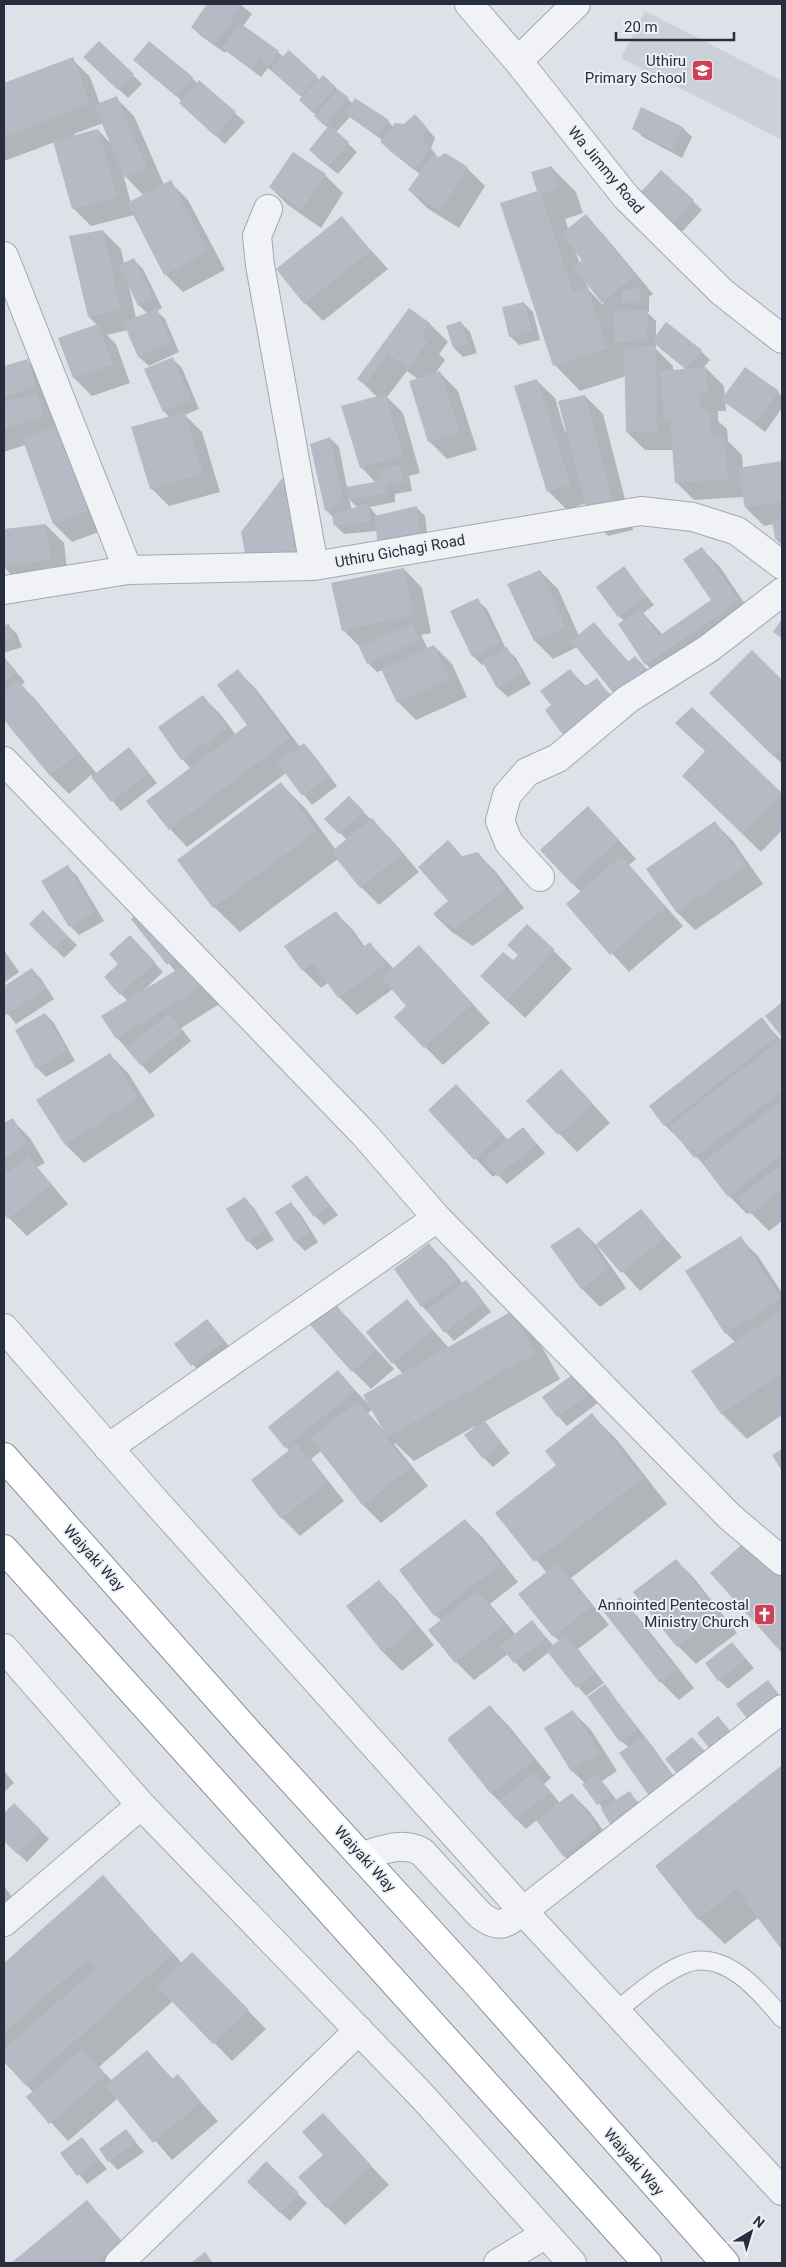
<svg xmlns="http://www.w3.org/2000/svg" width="786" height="2267" viewBox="0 0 786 2267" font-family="Roboto,sans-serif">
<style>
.built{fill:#ccd0d9}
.shadow{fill:#0003;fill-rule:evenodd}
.building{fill:#b5bac4}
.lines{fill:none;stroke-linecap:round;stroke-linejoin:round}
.lane-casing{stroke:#a3a8b1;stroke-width:20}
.street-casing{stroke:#a3a8b1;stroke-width:30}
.highway-casing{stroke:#858e9e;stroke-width:30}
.lane{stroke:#f0f2f6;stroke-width:18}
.street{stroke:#f0f2f6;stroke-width:28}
.highway{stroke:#fff;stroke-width:28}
.labels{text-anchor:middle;stroke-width:4;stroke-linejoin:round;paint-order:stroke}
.poi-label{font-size:15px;fill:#272f3e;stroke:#edf0f5;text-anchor:end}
.street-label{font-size:15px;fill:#272f3e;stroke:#edf0f5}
</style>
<rect width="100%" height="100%" fill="#dee1e7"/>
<path class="built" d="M645 11 782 81V140L621 58Z"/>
<path class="shadow" d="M209 4H240L252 14 243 26 284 57 289 52 319 80 323 76 353 104 388 121 393 127 424 125 435 138 431 148 439 159 467 168 485 186 459 228 427 208 409 190 420 174 390 151 381 141 382 140 350 117 336 132 357 152 338 174 319 159 310 150 328 128 310 109 303 98 268 68 261 77 226 51 225 53 201 36 192 27Z
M99 43 142 84 128 98 85 57Z
M72 59 90 77 100 104 116 98 134 116 164 185 170 182 188 200 225 270 183 292 165 274 134 215 91 226 73 208 55 142 4 161V85ZM103 123 112 145 98 130 75 136 74 134ZM123 174 144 196 131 203Z
M144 69 192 78 198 84 199 82 245 122 225 144 189 112 182 101Z
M641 109 683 128 692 137 682 158 643 137 634 128Z
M293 154 325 175 343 193 321 228 288 205 270 187Z
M551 167 576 192 583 213 565 219 568 229 586 216 603 234 653 294 649 297V312H647L656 321V337L701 351 710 360 703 368H706L724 386 725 398 778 392 782 397V408L765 432 725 401 726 411H718V421L727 429 728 441 742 455 743 468 782 462V545L776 539 774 524 764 526 746 508 744 497 694 500 676 482 674 450H645L627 432 626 376 580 391 555 365 539 192ZM575 250 584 260 580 264ZM585 281 604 303 602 304 589 290ZM656 344 662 350 687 370 673 371V366L656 349Z
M693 201 702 210 681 233 649 203Z
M342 218 388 269 323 321 305 303 278 269Z
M103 231 121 249 124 264 134 260 143 269 162 308 157 311 165 319 179 352 149 366 139 357 128 330 107 335 116 344 130 383 92 396 74 378 98 326 89 317ZM129 286 139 305 148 314 136 318Z
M524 303 533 312 540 340 519 345 510 336Z
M409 310 430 324 448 342 439 354 445 360 435 374 440 373 458 391 477 450 447 459 429 441 418 379 407 371 387 397 403 413 420 473 409 476 412 491 395 494V502L370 507 377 516 416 507 425 516 430 556 377 531 344 534 335 525 334 518 326 510 330 438 339 447 347 488 376 483 361 467 377 397 359 379ZM349 499 358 508 352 510Z
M461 323 470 332 477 353 463 357 454 348Z
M173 359 182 368 199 409 185 415 202 432 220 492 169 506 151 488 170 418 164 411Z
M27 361 45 379 53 405 48 406 54 412 109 528 72 542 54 524 25 445 4 452V367Z
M536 380 555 398 565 432 585 396 603 414 633 530 608 536 590 518 586 503 567 510 549 492 515 387Z
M46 525 64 543 68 578 20 584 4 567V530Z
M702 549 720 567 756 620 664 682 646 664 624 621 619 616 624 568 654 605 643 613 663 635 713 601Z
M404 569 422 588 431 633 421 635 428 649 434 646 452 664 467 697 416 720 398 702 383 670 377 672 368 663 360 647 343 630Z
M540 571 558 589 579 636 594 624 629 662 635 657 653 675 616 694 577 647 553 659 535 641Z
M477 600 487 609 506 649 516 658 531 684 508 697 498 688 485 664 482 665 473 656Z
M8 625 17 634 22 647 4 653V627Z
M752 652 782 682V764L711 693Z
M4 658 25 682 21 685 35 699 97 774 129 748 157 783 121 811 91 775 69 794 51 776 4 718Z
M238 671 256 689 300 747 304 744 313 754 337 786 312 805 286 773 187 847 170 829 191 769 182 759 160 727 203 697 221 715 236 735 249 726Z
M570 671 587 687 596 680 614 698 581 751 563 733Z
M692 708 782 795V830L761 852 701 794 706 752Z
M281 784 306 809 336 850 347 840 326 819 349 798 390 838 419 872 379 905 361 887 338 859 240 932 214 907 179 860Z
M715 823 733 841 763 884 695 930 677 912 648 870Z
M606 826 636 859 629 865 683 926 629 972 568 904 581 892 572 883Z
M478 854 496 872 524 908 473 946 452 932 434 915 450 902 463 857Z
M68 867 77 876 104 921 79 935 70 926 43 881Z
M43 912 77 945 64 958 31 924Z
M335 912 353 930 365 947 370 944 394 969 437 965 490 1023 443 1065 396 1017 408 1006 393 989 357 1015 339 997 329 982 321 988 303 970Z
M132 919 229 998 181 1028 191 1041 150 1074 117 1038 128 1001 121 994 139 946 163 972 143 991 176 972Z
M4 950 19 972 4 983Z
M554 951 572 969 525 1018 481 976 513 962 519 955Z
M32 969 41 979 54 999 16 1024 4 1009V988Z
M45 1014 54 1023 75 1061 46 1077 37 1068Z
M761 1019 782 1041V1221L769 1231 750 1212 747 1214 729 1196 712 1173 665 1125 650 1107Z
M110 1055 128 1073 155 1116 84 1163 66 1145Z
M456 1085 508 1140 523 1128 545 1153 507 1184 497 1174 493 1177 430 1110Z
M579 1089 610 1123 577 1152 528 1101Z
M12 1120 30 1138 45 1163 37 1167 68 1204 27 1236 4 1213V1124Z
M307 1176 338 1215 324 1225 315 1216Z
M245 1199 254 1208 274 1240 257 1250 248 1241Z
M291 1204 300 1213 318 1242 305 1251 296 1242 277 1213Z
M640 1210 682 1257 640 1291 598 1244Z
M579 1228 597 1246 626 1288 600 1307 582 1289 552 1247Z
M740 1238 758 1256 782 1293V1415L747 1439 722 1414 693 1371 736 1343 726 1333Z
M429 1245 447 1263 463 1284 466 1281 475 1291 491 1312 454 1341 422 1306Z
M407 1301 449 1348 512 1313 537 1338 560 1379 484 1422 510 1453 493 1467 484 1458 475 1426 414 1461 395 1443 394 1444 428 1486 381 1523 363 1505 321 1451 311 1459 344 1501 300 1536 282 1518 290 1451 286 1447 338 1372 370 1406 403 1374 368 1332ZM373 1409 384 1431 368 1413Z
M346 1316 394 1369 371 1389 353 1371Z
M207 1320 233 1351 201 1374 176 1344Z
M576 1374 599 1402 567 1426 558 1416Z
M592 1415 617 1440 667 1504 571 1578 609 1625 578 1649 604 1683 586 1696 549 1652 524 1672 508 1654 474 1680 456 1662 442 1621 435 1615 465 1520 483 1538 518 1582 490 1604 516 1635 532 1622 554 1646 560 1642 554 1636 547 1573 497 1513 558 1466Z
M676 1560 694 1578 737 1633 696 1664 678 1646 635 1592Z
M712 1573H782V1651Z
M379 1582 397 1600 434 1645 402 1671 384 1653 348 1606Z
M620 1599 638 1617 694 1688 679 1700 661 1682Z
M732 1643 754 1668 728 1689 719 1680Z
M605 1686 653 1747 683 1789 621 1741Z
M490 1707 508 1725 551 1778 544 1784 560 1803 572 1794 590 1812 615 1847 581 1873 563 1855 537 1820 526 1829 517 1820 492 1794 449 1739Z
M573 1712 591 1730 617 1771 602 1781 617 1801 629 1793 638 1802 650 1821 603 1809 585 1783 572 1771 545 1729Z
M782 1766V1947L759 1917 725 1944 699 1919 657 1866Z
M4 1771 14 1783 4 1792Z
M14 1805 49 1839 27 1862 4 1840V1815Z
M103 1877 182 1963 192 1954 266 2029 232 2061 173 2001 99 2067 112 2081 147 2052 174 2080 177 2076 218 2121 172 2160 118 2098 68 2141 28 2097 33 2092 4 2062V1965Z
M4 1886 20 1908 4 1921Z
M323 2115 389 2185 345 2225 327 2207Z
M126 2131 144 2152 118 2170 109 2161Z
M82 2139 107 2169 87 2184 62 2153Z
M266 2163 307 2203 290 2221 257 2191Z
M86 2202 104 2220 138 2261 136 2263H13Z"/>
<path class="building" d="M207 4H243L215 45 191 27Z
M240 23 279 51 268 66 259 59 252 69 222 48Z
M99 41 134 74 118 90 83 57Z
M149 41 193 77 176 96 133 60Z
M289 50 318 77 300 96 270 69Z
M73 57 90 104 4 137V83Z
M323 75 336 87 313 113 299 100Z
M199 80 236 112 215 136 179 103Z
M338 89 349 98 325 126 314 116Z
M117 96 147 168 125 178 94 105Z
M355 98 389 120 378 136 345 114Z
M641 107 683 127 672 150 632 129Z
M415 114 427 128 422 138 430 149 414 170 380 142 395 123 404 124Z
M329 125 349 142 329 166 309 150Z
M98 129 117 197 72 209 53 141Z
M293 152 326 174 302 210 269 187Z
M445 153 468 167 441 211 408 190 432 155 439 157Z
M552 166 559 188 541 194 573 292 587 287 608 349 553 366 500 203 537 191 531 172Z
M661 170 694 200 671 225 638 195Z
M171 180 208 252 164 275 127 203Z
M586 214 636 276 619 288 602 303 573 267 582 260 561 234Z
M342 216 371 251 304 304 276 269Z
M103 230 121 310 88 317 69 236Z
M134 258 154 299 138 306 119 265Z
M641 287 640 303H621V292Z
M524 302 532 331 509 337 502 307Z
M409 308 430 323 421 336 428 341 408 368 388 354 365 385 357 379Z
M157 309 171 343 138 357 123 322Z
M648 310 647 341 615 342 613 325 614 311Z
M461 321 468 344 453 348 446 326Z
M666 322 702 350 686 369 652 341Z
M98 324 113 365 73 378 58 338Z
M656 346 657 432H626L624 347Z
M173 357 191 400 163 412 144 369Z
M28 359 36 387 4 397V366Z
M706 367 708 393 700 394 701 410H709L711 436H724L728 479 675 483 670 420H664L660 371Z
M745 367 779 391 755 424 721 400Z
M440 371 460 432 428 442 409 381Z
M537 379 571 485 547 492 514 386Z
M36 393 44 416 4 428V403Z
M385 394 403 455 360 468 341 406Z
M585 395 615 512 589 519 558 401Z
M185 412 203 474 150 489 131 427Z
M60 424 92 510 53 524 22 438Z
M330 437 343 501 325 511 310 444Z
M782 461V502L745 508 738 468Z
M400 465 404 482 386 485 387 493 349 500 346 487 380 481 378 470Z
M287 472 303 552 247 563 241 532Z
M368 503 371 522 334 526 332 515Z
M417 506 421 547 379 553 374 516Z
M782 519V538L775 539 772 521Z
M46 524 51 560 4 566V529Z
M702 547 739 601 645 665 618 624 641 609 659 636 711 600 683 559Z
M624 566 646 596 618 617 596 587Z
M404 568 414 615 342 631 331 583Z
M540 570 566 627 534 641 507 584Z
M478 598 499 643 472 657 450 611Z
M782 619V638L773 632Z
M594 622 628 662 635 656 646 669 615 695 571 641Z
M412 623 420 640 367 664 359 647Z
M9 624 13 638 4 641V625Z
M434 645 450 679 397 703 381 669Z
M507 647 523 674 497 688 482 661Z
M752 650 782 680V749L774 757 709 693Z
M4 657 17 672 4 683Z
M238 669 290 738 169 830 146 801 247 725 217 685Z
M570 669 584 687 597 678 611 697 562 734 545 710 551 705 540 691Z
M18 680 78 753 50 776 4 720V692Z
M203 695 227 728 181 760 158 727Z
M692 707 782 793 743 834 682 776 705 751 675 723Z
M304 743 328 777 302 796 277 762Z
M129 747 149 773 111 802 91 777Z
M281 782 317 831 213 908 177 860Z
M349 796 364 811 339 834 324 819Z
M588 806 619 840 572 884 540 850Z
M372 818 402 854 360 888 331 852Z
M715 821 746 866 676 912 646 869Z
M448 840 462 856 478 852 506 889 455 929 433 914 448 901 418 867Z
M621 856 666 907 610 955 566 904Z
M68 865 95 912 69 927 41 881Z
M150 903 187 948 167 965 131 919Z
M43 910 68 936 54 949 29 924Z
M336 911 362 948 370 942 386 964 338 998 313 963 302 971 284 946Z
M527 924 555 950 507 1001 480 976 503 952 513 960 518 955 507 945Z
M130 935 155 962 120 995 104 977 118 964 109 954Z
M419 945 473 1004 424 1048 394 1017 406 1006 382 978Z
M198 957 212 980 116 1039 101 1016Z
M32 968 46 989 6 1015 4 1012V986Z
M781 1003 782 1005V1037L765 1016Z
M45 1013 67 1051 36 1069 15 1030Z
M169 1014 183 1031 140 1065 126 1048Z
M762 1017 777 1037 664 1126 649 1106Z
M781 1039 782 1091 694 1158 669 1126Z
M110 1053 138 1098 65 1145 36 1100Z
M561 1069 593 1104 558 1135 526 1101Z
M456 1084 503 1134 474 1160 428 1110Z
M782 1100V1154L728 1197 702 1163Z
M13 1118 28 1145 4 1158V1123Z
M523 1127 537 1144 497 1176 483 1159Z
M28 1156 51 1185 8 1219 4 1215V1175Z
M782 1164V1190L750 1214 738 1198Z
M307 1175 329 1206 314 1217 291 1186Z
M245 1197 266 1230 247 1242 226 1209Z
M291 1202 310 1232 295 1242 275 1212Z
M641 1209 665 1238 621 1273 596 1244Z
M579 1227 609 1269 581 1289 550 1246Z
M741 1236 781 1299 725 1334 685 1271Z
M429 1243 457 1280 421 1307 394 1269Z
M466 1280 483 1302 444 1333 427 1310Z
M328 1296 376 1350 352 1372 304 1318Z
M407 1299 433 1331 392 1364 366 1332Z
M782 1310V1373L721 1414 691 1371Z
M512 1311 536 1353 387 1437 363 1395Z
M207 1319 225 1341 191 1366 174 1344Z
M338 1370 355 1391 285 1448 268 1427Z
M576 1372 591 1393 557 1417 542 1397Z
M358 1401 410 1468 363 1506 310 1438Z
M592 1413 643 1478 534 1562 495 1513 556 1465 545 1451Z
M484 1420 502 1443 483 1459 464 1435Z
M297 1444 327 1482 281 1519 251 1480Z
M782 1449V1471L772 1455Z
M465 1519 501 1564 434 1616 399 1570Z
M749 1538 782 1574V1653L710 1573Z
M676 1559 720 1614 677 1647 633 1592Z
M558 1563 592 1606 553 1637 518 1594Z
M379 1580 416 1627 383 1653 346 1606Z
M478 1591 505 1624 455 1663 428 1630Z
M620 1597 677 1670 660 1683 603 1611Z
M532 1620 546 1638 514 1663 500 1646Z
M566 1635 596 1673 576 1688 546 1650Z
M732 1642 746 1659 718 1681 705 1663Z
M768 1680 780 1696 748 1720 736 1704Z
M605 1684 638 1730 620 1742 587 1697Z
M490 1705 534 1760 491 1794 447 1739Z
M573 1710 600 1753 571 1771 544 1728Z
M718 1716 736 1738 714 1754 697 1733Z
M644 1736 675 1780 650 1797 619 1753Z
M692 1737 710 1757 682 1780 665 1759Z
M782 1765 781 1854 782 1950 736 1889 698 1920 655 1866Z
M534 1772 550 1792 516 1820 499 1800Z
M597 1774 611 1795 597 1805 582 1784Z
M630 1791 642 1812 613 1829 601 1809Z
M572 1793 598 1828 563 1856 536 1820Z
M14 1803 41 1830 17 1854 4 1841V1813Z
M103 1875 173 1954 25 2085 4 2061V2049L95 1969 87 1960 4 2033V1963Z
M192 1952 249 2010 213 2044 157 1986Z
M83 2048 106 2075 49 2124 26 2097Z
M147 2050 172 2079 178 2074 201 2102 153 2143 105 2085Z
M323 2113 372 2166 326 2208 298 2177 323 2155 302 2132Z
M126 2129 136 2142 108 2162 99 2149Z
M82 2137 99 2160 77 2176 60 2153Z
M266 2161 299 2193 280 2213 247 2182Z
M87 2200 121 2242 96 2263H11Z
M205 2252 213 2263H191Z"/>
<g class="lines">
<defs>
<path id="lane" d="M616 2011C637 1995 657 1976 682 1965 722 1946 760 1991 782 2018"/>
<path id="street" d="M469 4 518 61 626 197 722 292 782 339
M518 61 576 4
M268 209 257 236 260 265 314 566
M4 256 128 570
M4 590 128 570 314 566 641 511 693 517 737 531 782 565
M4 761 364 1134 437 1218 730 1517 782 1561
M540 877 509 843 500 821 507 795 527 772 558 758 628 699 708 649 782 592
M4 1328 149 1494 523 1911 782 2191
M108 1448 437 1218
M4 1648 141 1805 423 2097 572 2263
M363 1856C382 1850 402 1841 422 1852L480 1915C499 1930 505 1924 523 1911L782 1709
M4 1922 141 1805
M119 2263 359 2030
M498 2263 546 2234"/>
<path id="highway" d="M4 1457 247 1731 474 1980 725 2263
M4 1549 647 2263"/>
</defs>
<use href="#lane" class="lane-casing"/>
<use href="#street" class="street-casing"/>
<use href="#highway" class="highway-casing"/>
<use href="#lane" class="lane"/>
<use href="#street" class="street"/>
<use href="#highway" class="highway"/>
</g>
<defs>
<symbol id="school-square" viewBox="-11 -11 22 22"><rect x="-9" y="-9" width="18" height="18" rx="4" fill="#cd4154" stroke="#edf0f5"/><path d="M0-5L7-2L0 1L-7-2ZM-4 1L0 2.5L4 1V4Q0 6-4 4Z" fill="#fff"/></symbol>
<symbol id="church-square" viewBox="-11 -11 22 22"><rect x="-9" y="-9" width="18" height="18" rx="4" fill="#cd4154" stroke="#edf0f5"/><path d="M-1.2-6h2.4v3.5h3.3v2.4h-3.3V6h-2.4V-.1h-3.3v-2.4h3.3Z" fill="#fff"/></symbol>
</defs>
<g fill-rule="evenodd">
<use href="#school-square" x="690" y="58" width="25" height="25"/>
<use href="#church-square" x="752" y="1602" width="25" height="25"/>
</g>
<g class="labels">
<g class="poi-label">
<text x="686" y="66">Uthiru<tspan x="686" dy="17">Primary School</tspan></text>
<text x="749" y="1610">Annointed Pentecostal<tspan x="749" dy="17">Ministry Church</tspan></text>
</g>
<g class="street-label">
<text transform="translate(606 170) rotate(50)" y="5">Wa Jimmy Road</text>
<text transform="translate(400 551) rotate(-10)" y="5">Uthiru Gichagi Road</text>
<text transform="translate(94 1558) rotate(48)" y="5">Waiyaki Way</text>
<text transform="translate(365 1859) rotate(48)" y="5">Waiyaki Way</text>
<text transform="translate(634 2162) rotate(49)" y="5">Waiyaki Way</text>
</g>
</g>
<rect width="786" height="2267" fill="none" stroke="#272f3e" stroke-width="10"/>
<g transform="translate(751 2232) rotate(38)" stroke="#edf0f5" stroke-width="4" paint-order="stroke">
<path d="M0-4L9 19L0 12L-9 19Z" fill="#272f3e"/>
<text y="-8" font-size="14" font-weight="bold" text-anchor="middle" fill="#272f3e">N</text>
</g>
<path d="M616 32v8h118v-8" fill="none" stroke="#272f3e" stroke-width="2.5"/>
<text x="624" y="32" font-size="15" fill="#272f3e" stroke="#edf0f5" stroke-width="4" paint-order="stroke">20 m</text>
</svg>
